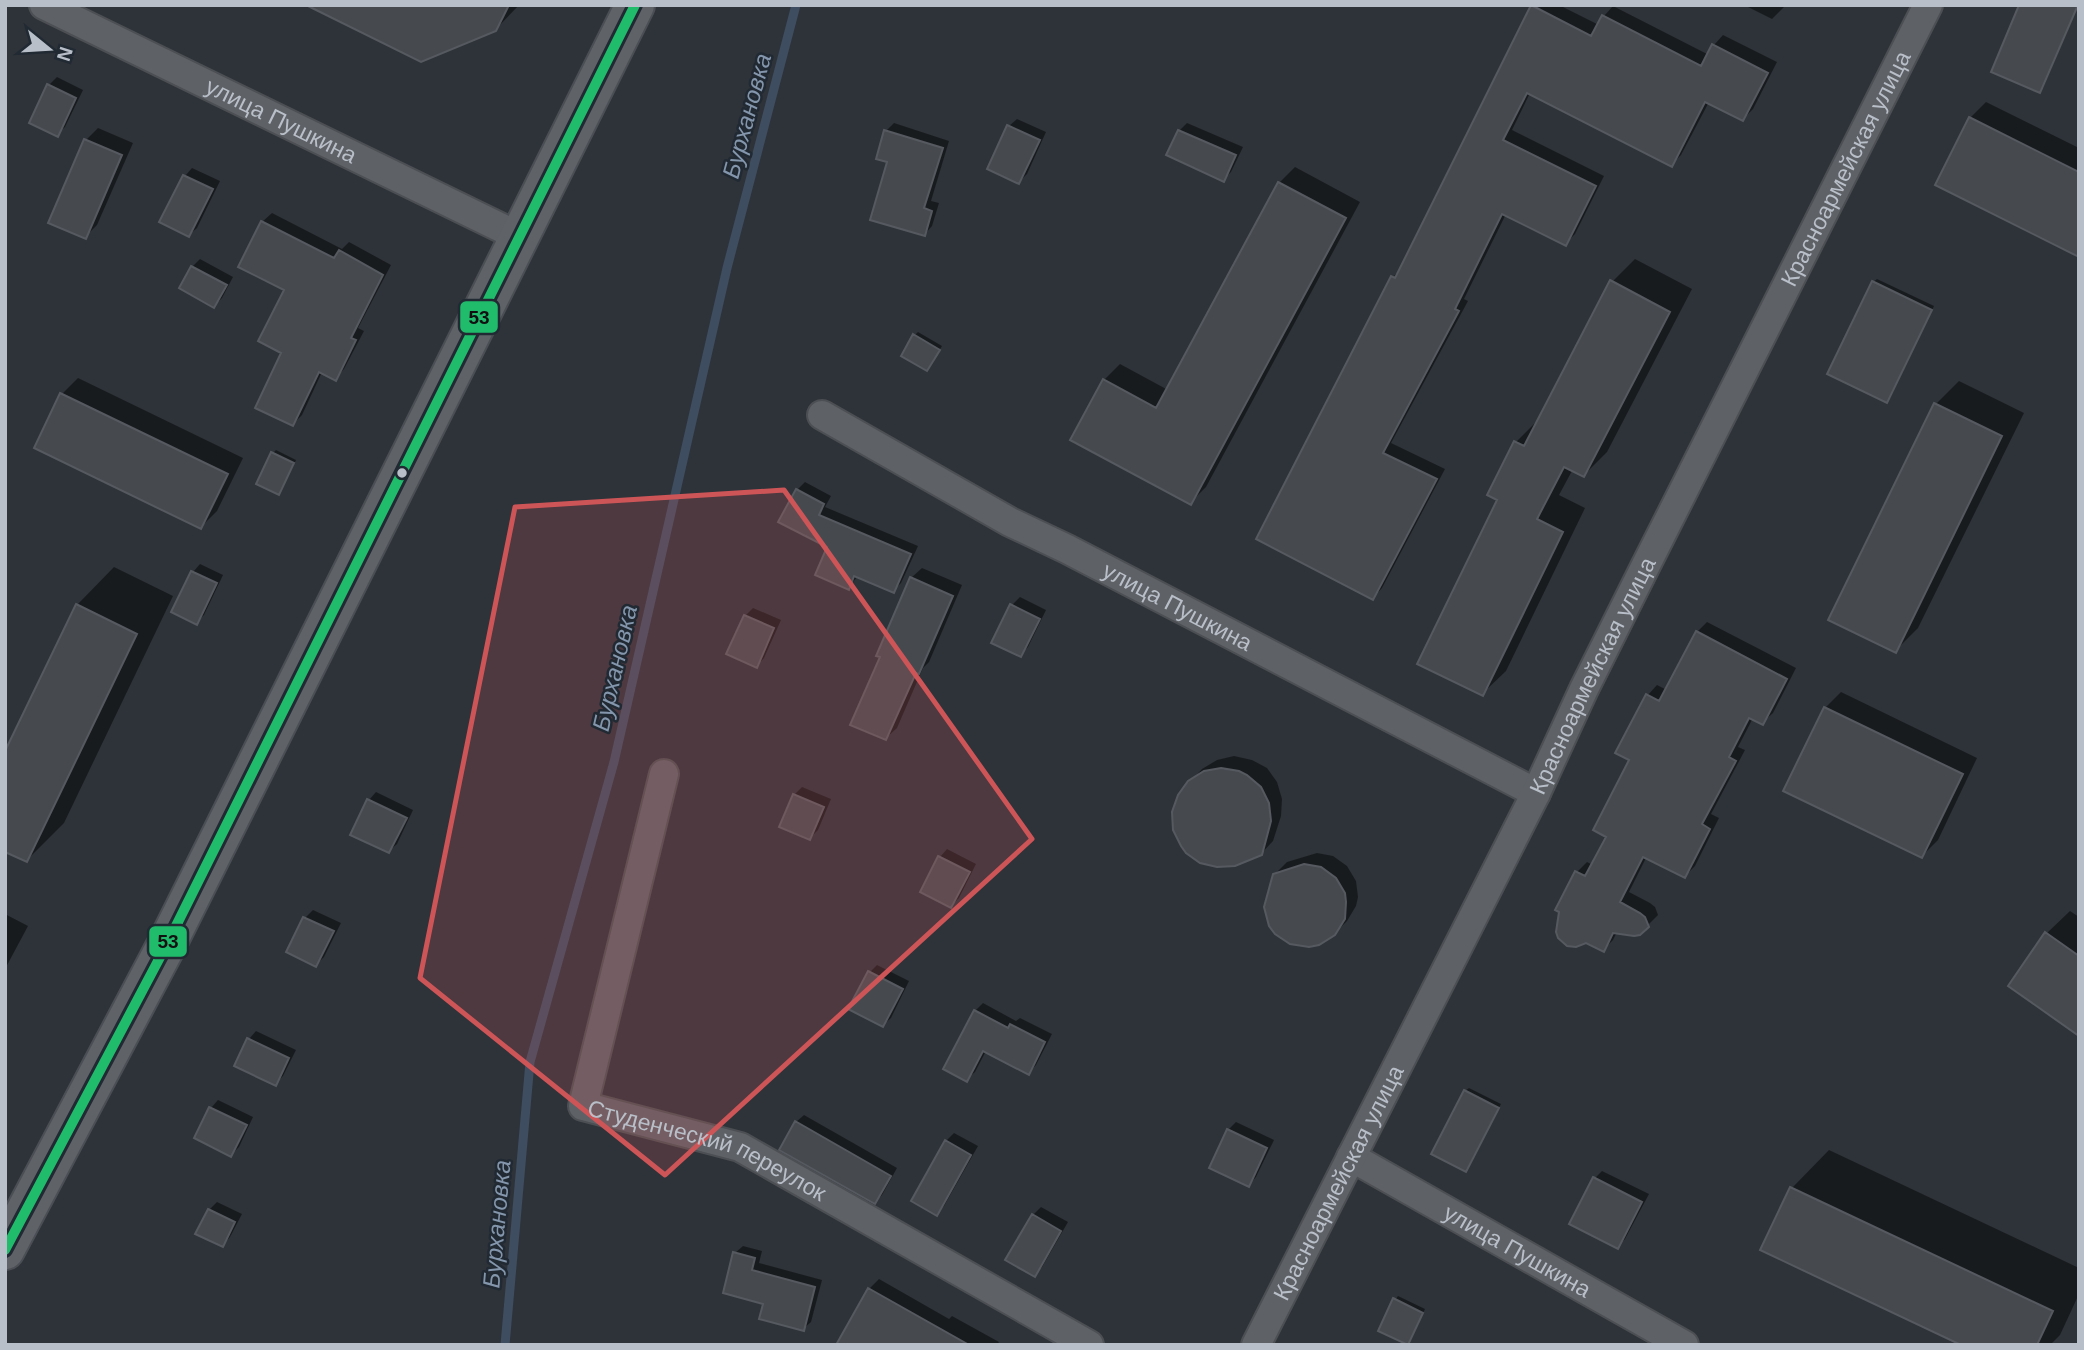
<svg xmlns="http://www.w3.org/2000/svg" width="2084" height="1350" viewBox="0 0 2084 1350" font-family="Arial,sans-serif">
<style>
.shadow{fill:#0007}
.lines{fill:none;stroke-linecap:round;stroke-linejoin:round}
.stream{stroke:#3f4d61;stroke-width:9}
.building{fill:#464a4f;stroke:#565a60;stroke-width:2}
.street-casing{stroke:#4c4f53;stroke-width:32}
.primary-casing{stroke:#4b4f55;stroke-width:42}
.street{stroke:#5e6166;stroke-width:28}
.primary{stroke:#5f6368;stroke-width:38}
.bus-1-casing{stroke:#212933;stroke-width:16}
.bus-1{stroke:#20bc6c;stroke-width:10}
.marked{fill:#cd5558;fill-opacity:0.2;stroke:#cd5558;stroke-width:5;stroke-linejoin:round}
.bus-dot{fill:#b9bfc8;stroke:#212933;stroke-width:2.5}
.labels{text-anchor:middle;stroke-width:5;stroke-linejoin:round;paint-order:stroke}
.street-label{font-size:23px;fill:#b9bfc8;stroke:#212933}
.water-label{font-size:24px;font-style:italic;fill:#8496ac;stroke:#212933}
.line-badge{stroke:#212933;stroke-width:2.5}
.pale-badge-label{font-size:19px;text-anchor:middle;font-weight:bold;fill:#111}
</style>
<rect width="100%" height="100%" fill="#2e3339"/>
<path class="shadow" d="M310 5H519L495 30Z
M1534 5H1559L1599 25 1604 16 1613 6 1709 55 1714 45 1723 35 1777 62 1753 109 1743 119 1709 102 1681 155 1671 165 1530 93 1512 130 1604 176 1575 234 1565 244 1506 214 1464 299 1468 301 1391 443 1445 469 1382 588 1373 598 1259 538 1393 277 1403 267Z
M1744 5H1786L1772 19Z
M2077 5 2078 6 2043 88 2039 91Z
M57 77 83 90 65 127 57 134 31 122 49 85Z
M1986 102 2079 148V246L1970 118Z
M1017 119 1046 132 1027 174 1019 182 1009 126Z
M894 123 949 141 931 201 939 203 932 226 925 234 889 161 886 131Z
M1187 123 1243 147 1231 172 1223 180 1179 131Z
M98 128 133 143 97 225 85 237 86 140Z
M1295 167 1360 202 1206 487 1190 503 1104 380 1120 364 1168 390 1279 183Z
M192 168 220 181 197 228 189 235 162 222 185 176Z
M272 213 342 249 349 242 391 265 358 328 364 331 344 369 335 379 322 372 302 415 293 424 284 352 286 289 262 222Z
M200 259 233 277 222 298 214 306 192 267Z
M1635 259 1692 289 1607 452 1584 475 1573 469 1559 495 1585 508 1506 671 1483 693 1500 499 1516 442 1539 419 1612 282Z
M1877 279 1934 306 1890 398 1887 401 1873 282Z
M918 332 942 346 930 366 915 335Z
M78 378 243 458 217 511 201 527 62 394Z
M1959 381 2024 413 1918 628 1895 651 1830 619 1936 404Z
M276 450 296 460 282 489 273 453Z
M805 482 831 496 825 507 918 546 901 583 893 591 858 576 848 588 829 547 797 490Z
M200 564 223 575 204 615 196 623 173 612 193 572Z
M114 567 173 596 64 823 27 860 77 605Z
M922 568 962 585 929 662 923 668 897 728 886 738 882 656 911 578Z
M1020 597 1046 610 1028 647 1020 655 1012 605Z
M753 608 781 620 764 658 757 666 745 616Z
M1707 622 1796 668 1773 713 1762 723 1753 718 1738 747 1745 750 1711 814 1719 818 1695 866 1685 876 1647 856 1629 892 1650 903 1655 907 1658 915 1640 933 1617 932 1613 940 1603 950 1577 872 1587 862 1593 865 1608 836 1631 759 1647 696 1657 685 1667 690 1697 632Z
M1841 692 1977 758 1938 840 1922 856 1825 708Z
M1234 756 1252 760 1267 768 1277 782 1282 799 1281 816 1273 841 1261 854 1190 782 1202 769 1217 760Z
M802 787 831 799 818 830 810 838 794 795Z
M376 792 413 810 397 844 389 851 352 834 369 800Z
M947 849 976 864 959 898 951 906 940 857Z
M1317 853 1333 856 1347 866 1356 881 1358 897 1356 906 1347 921 1334 934 1274 875 1287 862Z
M313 910 341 923 324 957 316 965 288 952 305 918Z
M2070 911 2079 917V1034L2047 933Z
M5 914 28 926 5 969Z
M877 965 909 981 891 1018 883 1025 870 972Z
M983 1003 1016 1021 1020 1018 1052 1034 1036 1065 1029 1073 986 1051 975 1072 967 1079 975 1011Z
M256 1031 296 1050 283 1076 275 1084 249 1039Z
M1469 1088 1501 1104 1466 1170 1465 1091Z
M218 1100 253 1117 239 1147 231 1155 196 1138 211 1108Z
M804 1115 897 1168 882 1195 875 1202 796 1122Z
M1236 1122 1274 1140 1256 1177 1249 1185 1228 1130Z
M954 1133 978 1146 944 1206 936 1213 946 1141Z
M1829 1150 2079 1268V1294L2060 1335 2050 1345H1965L1763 1249 1792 1188Z
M1602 1171 1649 1194 1625 1239 1618 1247 1595 1178Z
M217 1202 242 1214 230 1237 223 1245 209 1210Z
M1041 1207 1068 1222 1042 1267 1035 1275 1033 1215Z
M743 1246 762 1251 759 1263 822 1280 811 1322 803 1329 765 1303 735 1253Z
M879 1279 949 1319 952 1316 999 1342 997 1345H842L869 1289Z
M1398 1296 1425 1309 1411 1340 1408 1343 1395 1300Z"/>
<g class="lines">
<path class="stream" d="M505 1345 530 1062 614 762 727 268 796 5"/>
</g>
<path class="building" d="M306 5H509L496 31 421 62Z
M1531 5 1591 36 1602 15 1701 66 1712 44 1768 73 1743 121 1705 102 1672 167 1527 93 1503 140 1596 186 1566 246 1502 214 1455 309 1459 311 1383 453 1437 479 1373 600 1256 539 1391 276 1395 278Z
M2019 5H2078L2040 93 1991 72Z
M47 84 76 98 58 137 29 123Z
M1969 117 2079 172V257L1935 185Z
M1007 125 1040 140 1019 184 987 169Z
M884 130 943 148 924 208 932 211 925 236 870 220 887 162 876 159Z
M1178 130 1236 155 1224 182 1166 155Z
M84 139 122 155 86 239 48 223Z
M183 175 213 189 189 237 159 222Z
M1278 182 1346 218 1191 505 1070 440 1103 379 1156 408Z
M261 221 334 258 339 250 383 275 351 338 356 340 336 381 319 372 293 426 255 408 281 353 258 341 284 290 238 267Z
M191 266 227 285 214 308 179 288Z
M1610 280 1670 312 1584 477 1564 467 1537 519 1563 532 1483 696 1417 664 1497 500 1487 495 1514 441 1524 446Z
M1872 281 1932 310 1887 403 1827 374Z
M913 334 940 350 927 371 901 356Z
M60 393 228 474 201 529 34 448Z
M1934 403 2002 436 1896 653 1828 620Z
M271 452 294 463 279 495 256 484Z
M796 489 824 504 819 515 911 554 894 593 854 576 849 590 815 575 827 547 778 522Z
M191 571 217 583 197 625 171 612Z
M910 577 953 596 919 674 916 673 886 740 850 725 880 657 876 656Z
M76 604 137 634 27 862 5 852V751Z
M1010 604 1040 619 1021 657 991 643Z
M744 615 774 628 757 668 726 654Z
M1696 631 1787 679 1763 725 1749 718 1729 757 1736 761 1702 824 1710 829 1685 878 1643 857 1620 902 1640 913 1645 917 1649 927 1640 935 1634 936 1613 933 1604 952 1586 943 1576 947 1567 946 1558 938 1556 932 1559 912 1555 910 1575 871 1585 876 1606 837 1593 830 1629 760 1615 753 1646 694 1659 701Z
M1824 707 1963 774 1922 858 1783 791Z
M1221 768 1239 771 1247 775 1261 787 1269 803 1271 821 1262 855 1235 866 1217 867 1200 863 1186 853 1181 846 1173 830 1172 812 1178 795 1188 781 1204 771Z
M793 794 824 807 810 840 779 827Z
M367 799 407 818 389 853 350 835Z
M938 856 970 872 951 908 920 892Z
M1304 864 1321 867 1336 878 1345 893 1346 902 1345 919 1335 935 1319 945 1309 947 1290 944 1275 934 1269 926 1264 907 1273 874Z
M303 917 334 931 316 967 286 952Z
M2045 932 2079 956V1036L2008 986Z
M868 971 903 989 883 1027 848 1009Z
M974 1010 1008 1028 1010 1024 1045 1042 1029 1075 983 1051 967 1082 943 1069Z
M247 1038 289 1058 276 1086 234 1066Z
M1464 1090 1499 1108 1466 1172 1431 1154Z
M209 1107 247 1125 231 1157 194 1138Z
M795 1121 891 1176 875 1204 779 1150Z
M1227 1129 1267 1148 1249 1187 1209 1168Z
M945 1140 971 1155 937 1216 911 1201Z
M1593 1177 1642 1202 1618 1249 1569 1224Z
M1790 1187 2053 1311 2037 1345H1961L1760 1250Z
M208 1209 235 1222 223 1247 195 1234Z
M1032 1214 1061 1231 1035 1277 1005 1260Z
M733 1252 755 1258 752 1270 815 1287 804 1331 759 1319 763 1304 723 1293Z
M868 1288 969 1345H836Z
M1393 1298 1423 1313 1408 1345 1378 1331Z"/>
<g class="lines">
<defs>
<g id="street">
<path id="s1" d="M44 5 520 237"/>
<path id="s2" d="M822 415 1010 522 1067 549 1536 793"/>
<path id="s3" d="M664 774 583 1106 740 1147 1089 1345"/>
<path id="s4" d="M1351 1157 1684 1345"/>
<path id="s5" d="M1256 1345 1536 793 1584 689 1646 565 1928 5"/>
</g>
<path id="primary" d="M5 1250 167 944 635 5"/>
</defs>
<use href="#street" class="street-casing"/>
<use href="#primary" class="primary-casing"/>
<use href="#street" class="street"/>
<use href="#primary" class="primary"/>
<defs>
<path id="bus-1" d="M5 1250 167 944 635 5"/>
</defs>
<use href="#bus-1" class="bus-1-casing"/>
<use href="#bus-1" class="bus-1"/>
</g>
<path class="marked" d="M784 490 1032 839 665 1175 420 978 515 507Z"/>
<circle class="bus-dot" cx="402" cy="473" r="6"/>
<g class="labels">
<g class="street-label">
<text dy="8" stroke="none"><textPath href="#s1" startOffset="264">улица Пушкина</textPath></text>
<text dy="8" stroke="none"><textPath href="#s5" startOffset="1316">Красноармейская улица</textPath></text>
<text dy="8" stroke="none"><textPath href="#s2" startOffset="404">улица Пушкина</textPath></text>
<text dy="8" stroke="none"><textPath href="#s5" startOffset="749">Красноармейская улица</textPath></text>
<text dy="8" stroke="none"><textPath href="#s3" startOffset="474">Студенческий переулок</textPath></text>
<text dy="8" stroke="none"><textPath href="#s5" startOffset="182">Красноармейская улица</textPath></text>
<text dy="8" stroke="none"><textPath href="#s4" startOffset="191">улица Пушкина</textPath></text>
</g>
<g class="water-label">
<text transform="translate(747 116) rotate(-75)" y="8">Бурхановка</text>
<text transform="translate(615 668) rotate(-77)" y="8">Бурхановка</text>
<text transform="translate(497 1224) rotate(-85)" y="8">Бурхановка</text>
</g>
</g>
<g class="line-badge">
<rect x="459" y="300" width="40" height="34" rx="7" fill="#20bc6c"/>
<rect x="148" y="925" width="40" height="33" rx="7" fill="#20bc6c"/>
</g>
<g class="pale-badge-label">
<text x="479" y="324">53</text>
<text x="168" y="948">53</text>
</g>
<rect width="2084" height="1350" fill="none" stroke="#b9bfc8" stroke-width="14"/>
<g transform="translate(49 49) rotate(108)" stroke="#212933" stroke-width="5" paint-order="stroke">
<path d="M0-5L12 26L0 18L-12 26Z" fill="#b9bfc8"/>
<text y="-10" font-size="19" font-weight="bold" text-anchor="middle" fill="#b9bfc8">N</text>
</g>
</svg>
